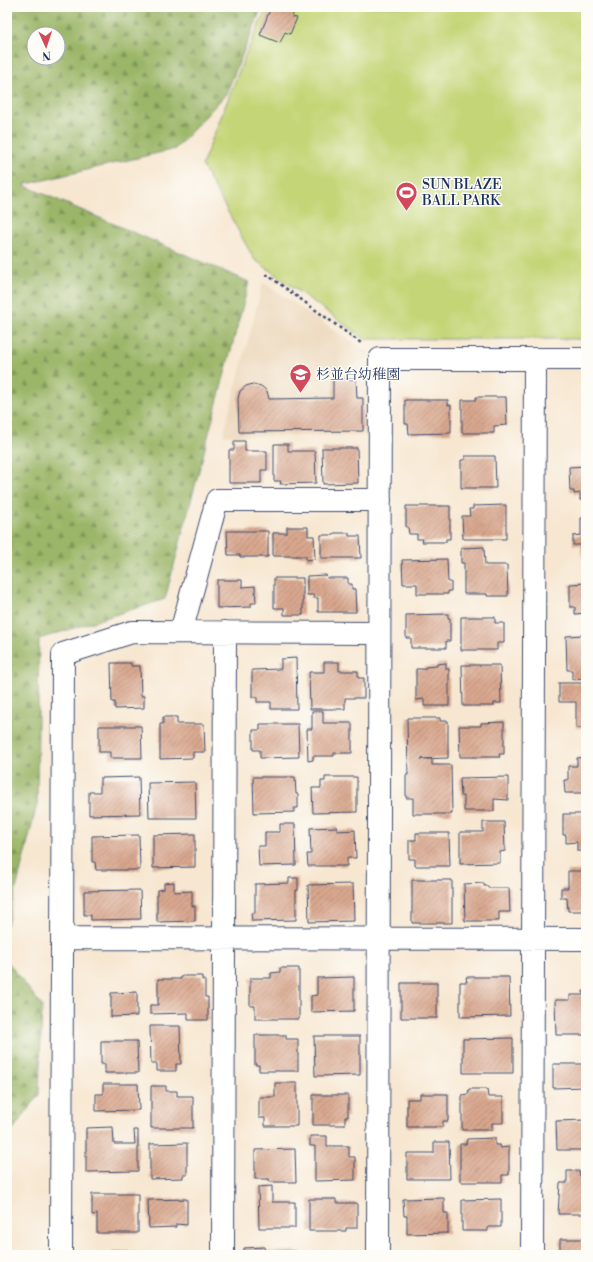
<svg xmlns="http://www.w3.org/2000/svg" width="593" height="1262" viewBox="0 0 593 1262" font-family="'Libre Bodoni','Noto Serif JP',serif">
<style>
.built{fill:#ecd7ba}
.grass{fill:#c4d577;stroke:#70826a}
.forest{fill:url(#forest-firs);stroke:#5b7263;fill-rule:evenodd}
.building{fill:url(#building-hatch)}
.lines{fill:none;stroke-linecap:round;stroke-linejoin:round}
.minor-casing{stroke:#3c4b6f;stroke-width:24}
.path{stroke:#3c4b6f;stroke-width:2.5;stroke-dasharray:3 3;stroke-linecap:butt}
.minor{stroke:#fff;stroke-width:22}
.labels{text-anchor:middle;stroke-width:3;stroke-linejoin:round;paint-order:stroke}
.poi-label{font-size:14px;fill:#1b2f5e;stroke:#fdfcf7;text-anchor:start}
</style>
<defs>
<pattern id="forest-firs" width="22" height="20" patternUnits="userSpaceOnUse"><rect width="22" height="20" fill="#9bb668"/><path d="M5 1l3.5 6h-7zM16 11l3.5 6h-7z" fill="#7e9459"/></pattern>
<pattern id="building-hatch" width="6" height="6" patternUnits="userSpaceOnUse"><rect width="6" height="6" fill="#d9a78e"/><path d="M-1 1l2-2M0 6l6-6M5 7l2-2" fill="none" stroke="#af8877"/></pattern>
</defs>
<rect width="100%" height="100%" fill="#fdfcf7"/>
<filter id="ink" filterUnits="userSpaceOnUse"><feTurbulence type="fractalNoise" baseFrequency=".025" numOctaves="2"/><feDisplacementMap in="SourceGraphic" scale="8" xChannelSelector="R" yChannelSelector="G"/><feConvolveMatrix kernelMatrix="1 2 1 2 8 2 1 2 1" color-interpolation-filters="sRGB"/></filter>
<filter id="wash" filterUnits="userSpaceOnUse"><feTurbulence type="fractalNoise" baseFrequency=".012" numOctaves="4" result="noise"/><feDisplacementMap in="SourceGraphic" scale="16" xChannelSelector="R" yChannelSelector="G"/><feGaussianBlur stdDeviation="0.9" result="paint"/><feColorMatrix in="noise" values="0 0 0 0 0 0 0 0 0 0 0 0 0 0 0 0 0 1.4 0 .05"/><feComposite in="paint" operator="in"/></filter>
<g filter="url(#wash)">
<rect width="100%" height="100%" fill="#f7e7d1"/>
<path class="built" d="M263 283 369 353V436H223Z"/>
<path class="grass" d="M267 7H586V339H365L254 259 202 165 245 56Z"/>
<path class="forest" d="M7 7H262L226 94 175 149 23 185 249 282 165 599 39 639 37 804 7 926ZM34 34H58V58H34Z
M7 961 42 1006 39 1095 7 1137Z"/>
<g id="blocks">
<path class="building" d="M271 7H295L292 17 297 18 290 34 285 32 280 43 260 35Z
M333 379H356L357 398H363V431L239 432 238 399 240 391 246 386 253 384 261 386 267 391 269 399 333 398Z
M476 397H506L507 425 494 426V433H462V400H476Z
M405 400H448V405H451V433L409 434 408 424H405Z
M234 441H245V451H267V470H261V483H229V450H234Z
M274 444H288V451H315L316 483 280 484 281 481H274Z
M322 448H357L358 483 323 484Z
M465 456H495L496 488H461V460H465Z
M586 466V500H580V493L574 494V491H570L569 467Z
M506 505V539H463L462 516H470L469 509H473V506Z
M406 506H450V539H446V542H422L423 539H417V534H409L408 527H406Z
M581 518H586V557H582L581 545H573V536L581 535Z
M287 527H308V536H314L315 559 306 560V556H273V533H287Z
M227 531H268V557H240V555H228Z
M334 533H349V536H360L361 558H321V535H334Z
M484 547 485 565H507L508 596H487V594H464V563H461V548Z
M447 559 448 582H451V591H448V594H417V584H403L402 560Z
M326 575 327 578H348V584H352V589H355L356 612H318V598H313L314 595H307V576Z
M274 578H303V615H284V608H274Z
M217 580H242V587L255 586 256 603H251V607L217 608Z
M586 583V613L575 614V607H570V584Z
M448 614V618H450V641H446V648H411V638H406V615Z
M461 617H495V623H504V643H497V650H461Z
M586 635V678L572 679V670H567L566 636Z
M296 658 297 709H271V702H257V697H252V670L281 669V659Z
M324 662H339V671H358V678H364V698H345V709H310L309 672H324Z
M111 663H131V666H140L141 696H144V708L115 709V702H112Z
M446 663V669H449V706H424V699L416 700V669H425V667L437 666V664Z
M462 665H500L501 703H494V706H463Z
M559 683H583V686H586V728H576V702H559Z
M312 711H323V723H352V753H334V756H313V760L308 761 307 729H312Z
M163 717H177V724H204L205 752H193V758L160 759V724H163Z
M407 718H440V721H448V758L421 759H432V765H451L452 814H413V798H406V775H408Z
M504 722V754H499L500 757H460L459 726H481V723Z
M260 724H298L299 757 260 758V750H253V730H260Z
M99 726H141L142 758H110V752H99Z
M586 757V793H565L564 780H568V766H577V758Z
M139 777 140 814 89 815V792H100V778Z
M253 777H295L296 794H298V808H294V812L254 813Z
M325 777H357V812L313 813 312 788H321V781H325Z
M508 777V800L494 799V811H464V796H461L460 778Z
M195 782 196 818H149L148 783Z
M563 814H586V851H577V842L566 843V835H563Z
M483 822H504L505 851 500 852V863L460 864V832H483Z
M280 824H295L296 865 259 866 258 846H265V832H280Z
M337 827V831L355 830 356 858H347V866H308L307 854H311L310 828Z
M416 833H449L450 866H415V859H409V840H416Z
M195 834V867L153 868V835Z
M139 835 140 870H96L95 862H92V836Z
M568 871H586V911H568L567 898H561V888H568Z
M289 878H298V890H296V920L252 921 251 913H255V884L289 883Z
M412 880H452V923H412Z
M174 882V892L192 891V906H195V921L157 922V890L164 889V883Z
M484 883V886H488V888H509L510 912H499V921H465L464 884Z
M353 884 354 921 309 922 308 885Z
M140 890 141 919 91 920V915H84V891Z
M280 968H299V1019H255V1006H250V978H271V973L280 972Z
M181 976H202V980H205V997H208V1020H188V1013L150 1014V1005H158V979H181Z
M354 977V1011L311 1012V996L317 995V978Z
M466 977H509L510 1016 460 1017V982H467Z
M401 983H437V1018H401Z
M583 991H586V1035H556L555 1000H570V995H583Z
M137 992V1016L111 1017V993Z
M150 1026H180L181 1064H176V1071H157V1064H151Z
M255 1035H286V1039H298V1071H259V1065H255Z
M314 1036H360V1075L315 1076Z
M513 1038V1073H463V1039Z
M101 1041H137L138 1073H105V1064H101Z
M553 1064H586V1087L553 1088Z
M275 1083H297V1126H265V1118H259V1097H275Z
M103 1084H138L139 1110 96 1111V1094H103Z
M151 1086H166V1091H177V1096H193V1128H151Z
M469 1089H487L488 1097H503V1123H492V1130H462V1095L468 1094Z
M420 1094H448V1121H443V1127H407V1099H420Z
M313 1095H348V1117H345V1125H313Z
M586 1120V1150H557L556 1121Z
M113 1127 114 1144H135L134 1130H138V1171L86 1172V1128Z
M310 1136H327V1146H349V1157H355V1180L315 1181V1146H310Z
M495 1138V1145H500L501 1148 509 1147V1175H502V1182H460V1144H466L467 1139Z
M434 1142H449L450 1179H407V1153H434Z
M187 1143V1175H183V1178L150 1179V1144Z
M295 1149 296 1182H270L269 1179H255V1150Z
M567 1171H579L580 1176H586V1214H558L560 1183H567Z
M272 1186V1202H295V1228H259L258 1187Z
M92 1194H138V1233H97V1214L92 1215Z
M444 1198V1213H448V1233L407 1234V1216H404L403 1199Z
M187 1199V1225L176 1224V1227L149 1228 148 1200Z
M309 1199H336V1203H357V1228H346V1231H309Z
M501 1199V1227H488V1231H462V1200Z
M560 1239H586V1255H560Z
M264 1247 265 1252 296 1251V1255H244V1248Z
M112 1251H135L136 1255H112Z"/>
</g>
</g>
<g filter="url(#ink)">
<use href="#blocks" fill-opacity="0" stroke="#3c4b6f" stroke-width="1"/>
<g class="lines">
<defs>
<path id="minor" d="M181 632 217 500H380
M62 938 586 939
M61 1255 63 654 132 632 379 633
M223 1255 225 632
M378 1255 380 359H586
M532 1255 535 359"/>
</defs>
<use href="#minor" class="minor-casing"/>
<path class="path" d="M266 274 361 343"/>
<use href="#minor" class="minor"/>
</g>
</g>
<defs>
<symbol id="stadium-pin" viewBox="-11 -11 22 30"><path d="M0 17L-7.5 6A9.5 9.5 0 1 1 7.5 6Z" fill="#d1495b" stroke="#fdfcf7"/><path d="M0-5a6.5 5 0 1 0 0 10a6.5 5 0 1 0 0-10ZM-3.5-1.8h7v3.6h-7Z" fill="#fff"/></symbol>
<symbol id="school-pin" viewBox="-11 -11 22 30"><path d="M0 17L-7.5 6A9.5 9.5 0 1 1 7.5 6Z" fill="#d1495b" stroke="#fdfcf7"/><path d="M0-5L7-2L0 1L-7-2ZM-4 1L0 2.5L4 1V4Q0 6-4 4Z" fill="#fff"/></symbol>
</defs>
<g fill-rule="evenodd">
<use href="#stadium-pin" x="394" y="180" width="25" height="34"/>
<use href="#school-pin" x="288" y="362" width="25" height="34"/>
</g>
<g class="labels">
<g class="poi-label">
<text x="422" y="189">SUN BLAZE<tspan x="422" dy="16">BALL PARK</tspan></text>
<text x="316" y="379">杉並台幼稚園</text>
</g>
</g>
<rect width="593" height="1262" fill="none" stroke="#fdfcf7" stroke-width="24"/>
<g transform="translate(46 46) rotate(177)"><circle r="19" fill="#fdfcf7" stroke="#a3aaba"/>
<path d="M0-3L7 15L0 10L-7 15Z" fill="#d1495b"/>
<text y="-6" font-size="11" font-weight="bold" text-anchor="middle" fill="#1b2f5e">N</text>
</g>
</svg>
